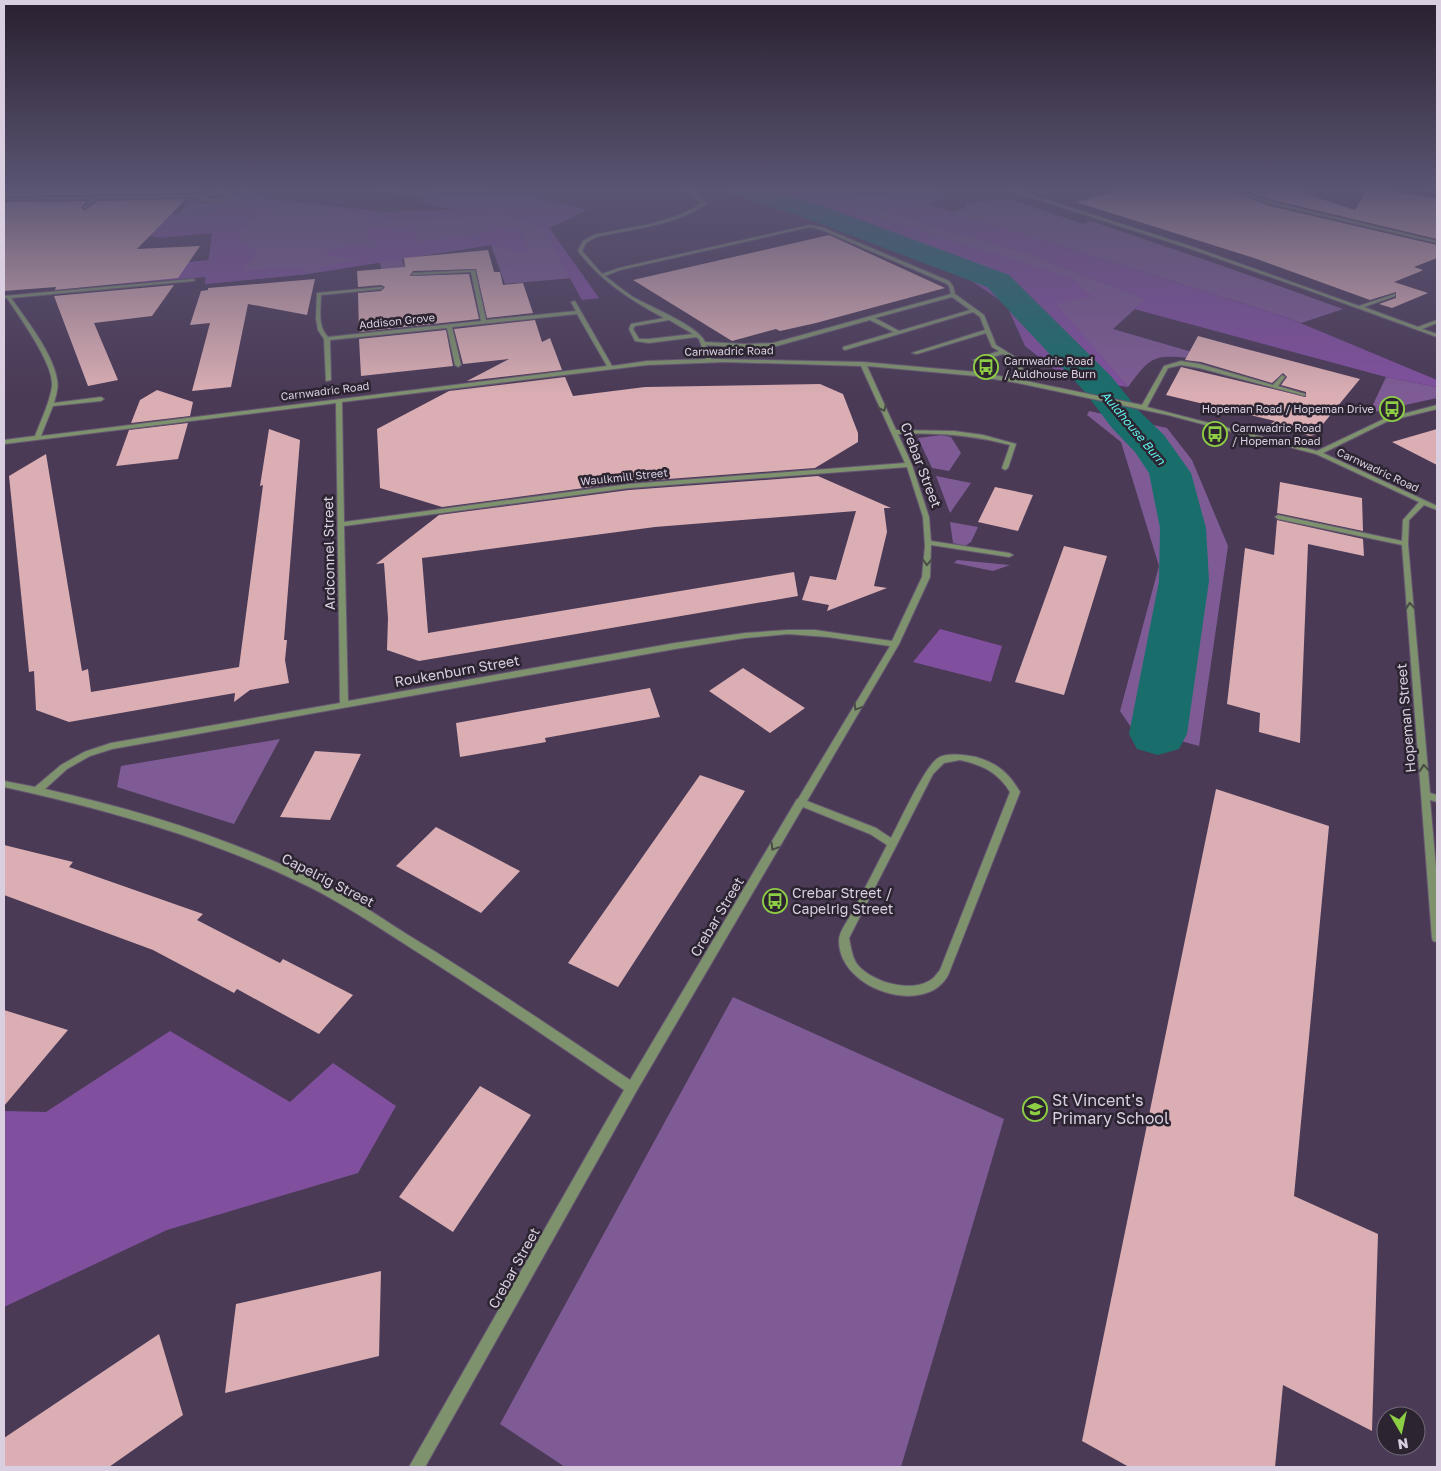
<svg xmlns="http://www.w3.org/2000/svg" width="1441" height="1471" viewBox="0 0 1441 1471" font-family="'Golos Text',sans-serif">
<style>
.green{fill:#7e5b95}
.forest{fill:#80509e}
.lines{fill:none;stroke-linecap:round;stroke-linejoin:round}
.river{fill:#196e6b;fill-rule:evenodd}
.building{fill:#daaeb3}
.minor-casing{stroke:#675872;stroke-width:2}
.minor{fill:#7e926d;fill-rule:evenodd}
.oneway{stroke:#494b46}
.labels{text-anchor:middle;stroke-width:5;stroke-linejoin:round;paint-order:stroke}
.far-street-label{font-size:11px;fill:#d9cfe0;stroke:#2c2531}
.far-poi-label{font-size:11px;fill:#d9cfe0;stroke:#2c2531;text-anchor:start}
.far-water-label{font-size:12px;font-style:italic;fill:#5ef3ed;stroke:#2c2531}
.street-label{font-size:14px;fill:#d9cfe0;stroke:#2c2531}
.poi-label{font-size:14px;fill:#d9cfe0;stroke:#2c2531;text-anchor:start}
.near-poi-label{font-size:16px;fill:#d9cfe0;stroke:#2c2531;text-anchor:start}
</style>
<rect width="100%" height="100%" fill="#4a3a56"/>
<path class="green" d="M236 188H256L249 192 257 196 223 211 179 214 191 198 197 202 208 203 222 201 240 195 239 189Z
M446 188C494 188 541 198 587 210L549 228 584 277 505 284 491 245 402 259 405 270 384 281 380 262 308 274 205 284 214 221 262 198 383 212 456 210 421 202Z
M805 188H812L1023 252 1146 299 1113 329 1192 352 1188 358C1152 354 1149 359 1128 387L1055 304 795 193Z
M877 188H932L948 198 925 204Z
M1009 199 1083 224 1091 221 1223 266 1343 309 1301 323 1286 317 953 212 967 207 964 205 984 201Z
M1386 377 1437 387V398L1369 413Z
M1089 411 1167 428 1192 460 1228 546 1199 746 1131 727 1120 711 1159 566 1121 442 1087 415Z
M941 435 951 437 961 453 949 471 932 468 918 438Z
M936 476 971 483 950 513Z
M950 522 978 527 971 542 965 546 953 543Z
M957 560 1010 565 993 571 954 563Z
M280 739 234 824 117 787 121 766Z
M733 997 1004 1119 901 1467H565L500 1424Z"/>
<path class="forest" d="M446 188C494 188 541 198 587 210L549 228 599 298 582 300 541 227 502 215 369 223 370 215 314 209 320 205 383 212 456 210 421 202Z
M735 188H805L796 193 1070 277 1092 296 1056 304 1128 387 1065 378 1025 346 1006 304 956 271Z
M812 188H877L1286 317 1437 380V387L1386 377 1134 309 1145 299 1023 252Z
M257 196 262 198 302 203 257 215 237 238 257 253 242 271 300 267 308 274 205 284 206 277 118 284 178 263 209 260 212 233 160 238 139 233 81 224 4 227V220L199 213 223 211Z
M411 225 417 242 477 234 513 225 525 231 527 250 517 251 491 245 321 272 316 268 359 259 329 256 324 252 343 246 378 247 374 242 366 239 369 228Z
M940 629 1002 646 991 682 913 662Z
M170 1031 290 1102 333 1063 396 1106 358 1173 167 1230 4 1307V1111L46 1112Z"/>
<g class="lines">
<path class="river" d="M728 188H766L823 206 1009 275 1110 375 1140 412 1164 435 1191 473 1206 528 1209 581 1187 734 1179 749 1158 755 1137 749 1129 734 1159 581 1160 528 1149 473 1135 452 1112 428 1084 391 987 287 805 218 731 193Z"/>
</g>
<path class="building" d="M4 188H196L192 193 4 196Z
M1127 188H1224L1270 206 1437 245V258L1414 267 1423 270 1419 272 1394 282 1428 293 1392 308 1379 304 1396 298V292L1370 300 1254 258 1076 202Z
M1238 188H1288L1355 210 1368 188 1437 198V239L1273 200Z
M186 199 137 249 200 246 178 278 55 290 56 287 4 291V202L87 201 81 207 84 211 97 201Z
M829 235 945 288 816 323 780 331 776 329 732 341 633 280Z
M488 250 494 272H500L503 285 523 283 533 313 487 318 476 269 413 271 410 276 469 274 479 319 359 332 358 293 381 291 385 287 381 285 358 287 357 271 405 267 404 258Z
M315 279 307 315 248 304 231 387 192 391 210 323 190 325 201 291 208 290V288Z
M174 285 152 316 94 323 118 380 88 386 54 296Z
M535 320 542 342 550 338 562 370 467 381 509 359 463 364 454 329Z
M446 330 453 366 361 376 359 339Z
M1198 336 1246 349 1360 379 1314 435 1310 436 1271 424 1275 421 1166 395 1181 367 1306 397V392L1281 385 1287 377 1283 373 1272 383 1201 362 1185 360Z
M565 377 573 396 645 387 820 384 843 394 858 433V442L815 468 629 482 442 507 380 488 377 429 449 391Z
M157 390 193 402 190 416 131 423 140 400Z
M188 423 178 459 116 466 129 430Z
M269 429 300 440 284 640H287L285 660 289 683 250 690 234 702 235 693 69 722 36 710 34 671 29 672 9 476 46 454 82 671 88 669 91 692 239 667 263 485 260 486Z
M1437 429V465L1392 442Z
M818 476 891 508H884L887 532 874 586 887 588 827 611 829 605 802 600 810 576 836 580 856 511 655 527 422 558 428 633 794 572 798 596 419 661 387 650 388 618 384 563 376 564 439 515 629 490Z
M1280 482 1362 498 1363 531 1277 513Z
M995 487 1033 495 1018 531 978 522Z
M1277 520 1363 539 1364 556 1308 544 1300 743 1259 732 1260 713 1227 704 1245 548 1274 555Z
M1064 546 1107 556 1064 695 1015 682Z
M743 668 805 708 770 733 709 691Z
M650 688 660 717 545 738 546 742 460 757 456 723Z
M315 751 361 754 330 820 280 817Z
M700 775 745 791 618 987 568 963Z
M1216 789 1329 826 1294 1196 1378 1234 1372 1431 1283 1385 1275 1467H1129L1082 1441Z
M436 827 520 871 481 913 396 866Z
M4 845 73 862 69 867 203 914 197 920 280 963 283 959 353 995 319 1034 237 989 234 993 153 950 4 895Z
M4 1010 68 1030 4 1106Z
M480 1086 531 1115 453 1232 399 1197Z
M381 1271 379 1356 225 1393 236 1304Z
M159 1334 183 1415 109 1467H4V1438Z"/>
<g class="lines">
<defs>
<path id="minor" d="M363 188C384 188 404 193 424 194 430 194 436 188 443 188L427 196Z
M682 188H687L707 203C680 225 630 229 596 237L586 243 582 251 602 274 619 268 810 225 824 228 949 281 953 286 955 294 984 315 996 345 1017 358 1023 365 1021 380 1142 405 1164 366 1181 361 1200 364 1273 385 1282 375 1285 377 1278 386 1305 394V396L1199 368 1181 365 1168 368 1147 407 1317 451 1384 419 1437 405V409L1388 421 1323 453 1437 506V510L1424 505 1409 520 1408 544 1430 793 1437 795V802L1430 800 1437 879V942L1433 941 1432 938 1402 545 1278 519 1275 517 1278 515 1402 541 1403 520 1419 502 1316 454 1168 415 1018 383 976 376 867 366 896 430 954 431 983 435 1016 444 1008 468 1005 470 1002 468 1010 445C973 435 936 432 898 434L912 465 929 517 931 541 1009 553 1013 555 1009 557 931 545 930 577 899 644 807 801 876 828 891 838C900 821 925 766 938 758 947 752 966 755 976 757 997 763 1009 773 1020 792L949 973C929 1018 838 991 839 940 839 932 847 922 850 916 863 892 875 869 887 845L870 834 803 807 636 1092 425 1467H409L624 1090C550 1039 476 989 400 941 366 919 332 897 295 880 202 836 104 809 4 787V781L35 787 61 765 84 752 111 743 340 703 336 403 4 444V440L35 436C41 420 50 402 52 386 54 364 20 318 7 298H4V296L193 279 195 280 193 281 11 298C26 319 54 355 57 380 59 387 56 395 54 403L101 397 104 399 101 401 53 406 41 436 607 366 577 314 452 327 461 365 458 367 455 365 447 328 330 340 331 380 326 381 324 339 318 330 316 319 317 293 381 287 383 288 381 289 321 295C321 309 317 326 328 337L481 321 471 272 411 275 413 273 475 270 486 320 576 311 571 302 575 301 612 366 647 361 706 359 699 339 696 337 649 343 635 341 629 329 631 324 664 318C630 300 601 281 578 251L583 241 594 235C630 227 671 224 702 203ZM810 227 822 230 945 283 949 286 951 294 773 343 746 344 705 342C700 327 649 306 633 297 623 290 614 283 605 276L620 270ZM952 297 970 310 899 331 875 318ZM973 312 980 317 985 330 912 353 917 354 986 333 992 347 999 351 973 360 976 362 1003 354 1013 360 1018 366 1016 379 976 372 863 362 711 359 706 345 746 348 773 347 870 320 894 332 843 347V349L845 350ZM669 320 693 334 649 339H639L633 329 635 326ZM725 362 861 366 905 463 629 484 344 522 342 402 647 365ZM907 467 923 517 925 546 922 577 892 641 815 630H788L745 633 675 643 348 701 344 526 629 488ZM788 634 828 637 890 646 798 799H797L630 1080C557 1031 484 981 408 935 387 922 366 907 344 895 251 845 148 812 45 789L67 769 90 756 112 749 675 649 745 638ZM960 760C982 765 998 772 1010 792L940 970C937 973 935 977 932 979 912 994 871 982 857 964 852 957 851 947 849 938L933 774 944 763Z
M1002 188H1009L1190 246 1359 306 1395 294V296L1364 307 1418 327 1437 320V323L1422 329 1437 334V337L1305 289 1188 248Z
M1226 188H1232L1272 202 1437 241V243L1270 204Z
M1422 188 1437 190V192L1423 189Z
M217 191 230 192 235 195C225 203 212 203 200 200L199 197 96 199 84 209 83 207 92 199 4 200V198L203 195ZM217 193 231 195 218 200 203 198Z"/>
</defs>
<use href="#minor" class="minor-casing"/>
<use href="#minor" class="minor"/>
</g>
<defs><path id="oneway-chevron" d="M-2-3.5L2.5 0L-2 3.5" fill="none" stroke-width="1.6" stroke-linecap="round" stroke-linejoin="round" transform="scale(1.25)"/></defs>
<g class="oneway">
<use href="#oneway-chevron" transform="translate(883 408) rotate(65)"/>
<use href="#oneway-chevron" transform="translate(927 562) rotate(93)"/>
<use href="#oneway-chevron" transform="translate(1410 606) rotate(-95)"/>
<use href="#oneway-chevron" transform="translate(857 707) rotate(121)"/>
<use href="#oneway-chevron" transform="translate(1424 768) rotate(-95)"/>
<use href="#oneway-chevron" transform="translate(774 847) rotate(121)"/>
</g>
<linearGradient id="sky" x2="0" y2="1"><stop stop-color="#29202f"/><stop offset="0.48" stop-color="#5a5573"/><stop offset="1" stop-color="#5a5573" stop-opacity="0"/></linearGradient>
<rect width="1441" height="394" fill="url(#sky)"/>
<defs>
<symbol id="bus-ring" viewBox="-11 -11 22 22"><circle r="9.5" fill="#2c2531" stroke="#8dce44" stroke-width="1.5"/><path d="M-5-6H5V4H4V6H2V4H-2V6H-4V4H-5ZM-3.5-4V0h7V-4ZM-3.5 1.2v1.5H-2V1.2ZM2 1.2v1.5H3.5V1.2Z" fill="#8dce44"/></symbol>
<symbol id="school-ring" viewBox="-11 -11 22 22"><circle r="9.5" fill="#2c2531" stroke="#8dce44" stroke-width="1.5"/><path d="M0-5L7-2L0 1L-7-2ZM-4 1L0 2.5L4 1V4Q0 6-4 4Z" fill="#8dce44"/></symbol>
</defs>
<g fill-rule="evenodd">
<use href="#bus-ring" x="972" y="353" width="28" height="28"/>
<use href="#bus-ring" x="1378" y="395" width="28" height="28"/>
<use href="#bus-ring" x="1201" y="420" width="28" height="28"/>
<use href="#bus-ring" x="761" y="887" width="28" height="28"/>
<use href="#school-ring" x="1021" y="1095" width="28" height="28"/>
</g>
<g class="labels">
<g class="far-street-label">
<text transform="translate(397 321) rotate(-6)" y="4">Addison Grove</text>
<text transform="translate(729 351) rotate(-1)" y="4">Carnwadric Road</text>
<text transform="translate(325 391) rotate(-7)" y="4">Carnwadric Road</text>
<text transform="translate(1378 470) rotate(25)" y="4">Carnwadric Road</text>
<text transform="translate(624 477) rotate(-6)" y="4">Waulkmill Street</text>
</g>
<g class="far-poi-label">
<text x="1004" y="365">Carnwadric Road<tspan x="1004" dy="13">/ Auldhouse Burn</tspan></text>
<text x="1374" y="413" text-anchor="end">Hopeman Road / Hopeman Drive</text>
<text x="1232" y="432">Carnwadric Road<tspan x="1232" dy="13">/ Hopeman Road</tspan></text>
</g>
<g class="far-water-label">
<text transform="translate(1133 428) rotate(50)" y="4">Auldhouse Burn</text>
</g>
<g class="street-label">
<text transform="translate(921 465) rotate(69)" y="5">Crebar Street</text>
<text transform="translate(329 553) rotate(-91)" y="5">Ardconnel Street</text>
<text transform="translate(457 671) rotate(-10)" y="5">Roukenburn Street</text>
<text transform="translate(1406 718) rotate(-95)" y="5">Hopeman Street</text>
<text transform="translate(328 880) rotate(27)" y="5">Capelrig Street</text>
<text transform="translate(717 917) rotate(-59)" y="5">Crebar Street</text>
<text transform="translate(514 1268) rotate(-61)" y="5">Crebar Street</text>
</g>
<g class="poi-label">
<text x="792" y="898">Crebar Street /<tspan x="792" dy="16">Capelrig Street</tspan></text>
</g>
<g class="near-poi-label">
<text x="1052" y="1106">St Vincent's<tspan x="1052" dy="18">Primary School</tspan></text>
</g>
</g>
<rect width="1441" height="1471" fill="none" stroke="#d9cfe0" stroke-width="10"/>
<g transform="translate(1401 1431) rotate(171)"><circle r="24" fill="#2c2531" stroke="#716977"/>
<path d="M0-4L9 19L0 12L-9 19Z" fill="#8dce44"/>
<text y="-8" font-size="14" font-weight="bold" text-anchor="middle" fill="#d9cfe0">N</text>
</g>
</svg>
